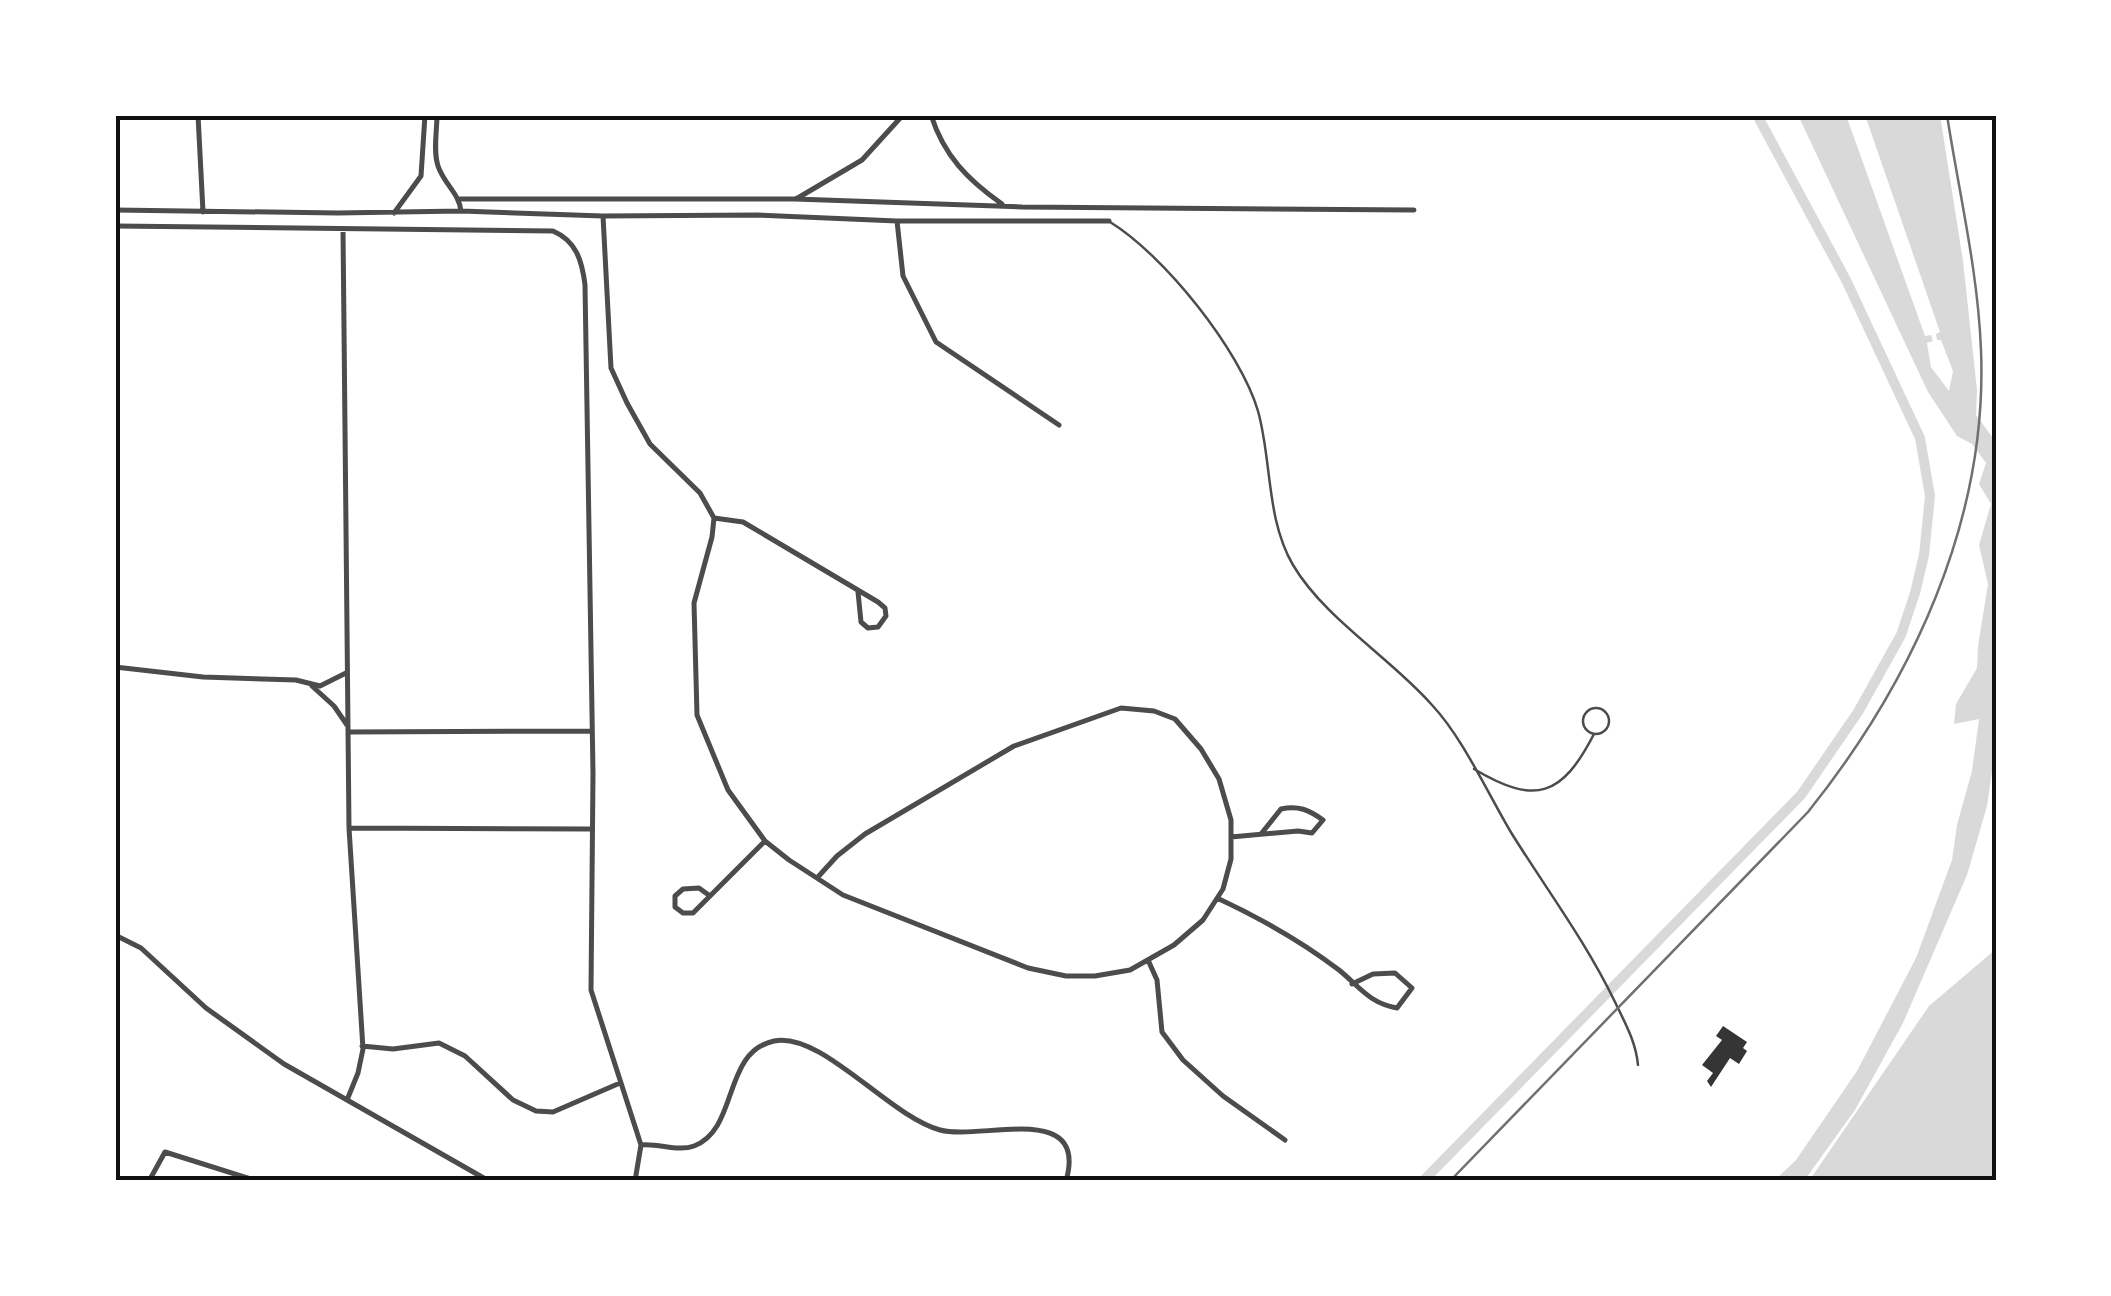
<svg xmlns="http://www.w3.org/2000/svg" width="2111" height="1296" viewBox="0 0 2111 1296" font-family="'Titillium Web',sans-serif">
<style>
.water{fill:#d9d9d9}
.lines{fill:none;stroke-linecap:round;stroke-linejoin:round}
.canal{stroke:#d9d9d9;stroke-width:10}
.building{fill:#353535}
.service{stroke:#4c4c4c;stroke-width:2.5}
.minor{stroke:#4c4c4c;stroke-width:5}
.rail{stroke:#707070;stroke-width:2.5}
.neatline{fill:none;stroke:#111;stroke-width:4}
</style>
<rect width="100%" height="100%" fill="#fff"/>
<path class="water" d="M1798 115H1846L1925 336 1931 335 1933 341 1927 343 1931 367 1949 391 1953 371 1941 340H1937L1936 334 1940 332 1865 115H1940L1963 261 1977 390 1976 415 1996 442V744L1987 806 1967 875 1903 1023 1855 1110 1804 1181H1774L1796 1160 1857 1071 1916 958 1952 860 1957 825 1972 771 1979 719 1954 724 1956 704 1977 668 1978 646 1988 584 1979 545 1991 504 1979 484 1986 463 1972 444 1957 436 1928 392Z
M1996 949V1181H1809L1929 1006Z"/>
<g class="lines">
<path class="canal" d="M1423 1181 1801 795 1858 712 1901 635 1915 593 1924 555 1930 496 1920 438 1846 280 1757 115"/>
</g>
<path class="building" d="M1723 1026 1747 1042 1743 1048 1747 1051 1739 1064 1730 1058 1711 1087 1707 1081 1713 1073 1702 1065 1722 1040 1716 1036Z"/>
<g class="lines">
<path class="service" d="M1110 222C1164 255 1240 350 1258 411 1272 461 1266 519 1293 565 1325 619 1391 658 1432 705 1463 738 1488 794 1512 834 1547 890 1586 942 1615 1002 1625 1023 1636 1042 1638 1065
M1583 721a13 13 0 1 1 26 0a13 13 0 1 1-26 0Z
M1474 769C1536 806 1562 796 1594 734"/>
<path class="minor" d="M198 115 203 212
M437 115C437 131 433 151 438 166 444 184 459 193 461 211
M931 115C944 156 968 180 1002 204
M460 199H795L1022 207 1414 210
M796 199 862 160 903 115
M115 210 338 213 461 211 603 216 757 215 897 221H1109
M394 213 421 176 425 115
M603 216 611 368 627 403 650 444 700 493 714 518 712 537 694 603 697 715 728 790 765 841 789 860 843 895 1028 968 1066 976H1095L1130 970 1174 945 1203 920 1223 889 1231 859V820L1219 779 1201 749 1175 719 1154 711 1121 708 1014 746 865 834 837 856 817 878
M897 221 903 276 936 342 1059 425
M115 226 553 231C576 241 582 260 585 285L593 773 591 990 641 1145 635 1181
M343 229 349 828 363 1049 358 1073 347 1100
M714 518 743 522 878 602 885 608 886 616 878 627 868 628 861 622 858 592
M115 667 203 677 296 680 320 686 346 673
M312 686 334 706 347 725
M348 732 592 731
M349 828 591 829
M1231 837 1298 831 1312 833 1323 820C1309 810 1298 805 1281 809L1261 834
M710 896 699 888 683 889 675 896V907L683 913H693L765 841
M1217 898C1260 918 1301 941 1339 970 1360 987 1369 1003 1397 1008L1412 988 1395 973 1373 974 1352 984
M115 935 141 948 206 1008 284 1064 489 1181
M1148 960 1157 980 1162 1032 1183 1060 1223 1096 1285 1140
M362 1046 393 1049 439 1043 465 1056 513 1100 536 1111 553 1112 620 1083
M641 1145C659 1143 678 1152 694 1146 739 1129 722 1052 774 1041 821 1031 890 1117 940 1130 980 1141 1089 1100 1066 1181
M149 1181 165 1152 257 1181"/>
<path class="rail" d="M1450 1181 1808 812C1912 682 1988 520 1981 350 1978 271 1959 193 1947 115"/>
</g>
<rect width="2111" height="1296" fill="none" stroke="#ffffff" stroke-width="235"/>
<rect x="118" y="118" width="1876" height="1060" class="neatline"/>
</svg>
